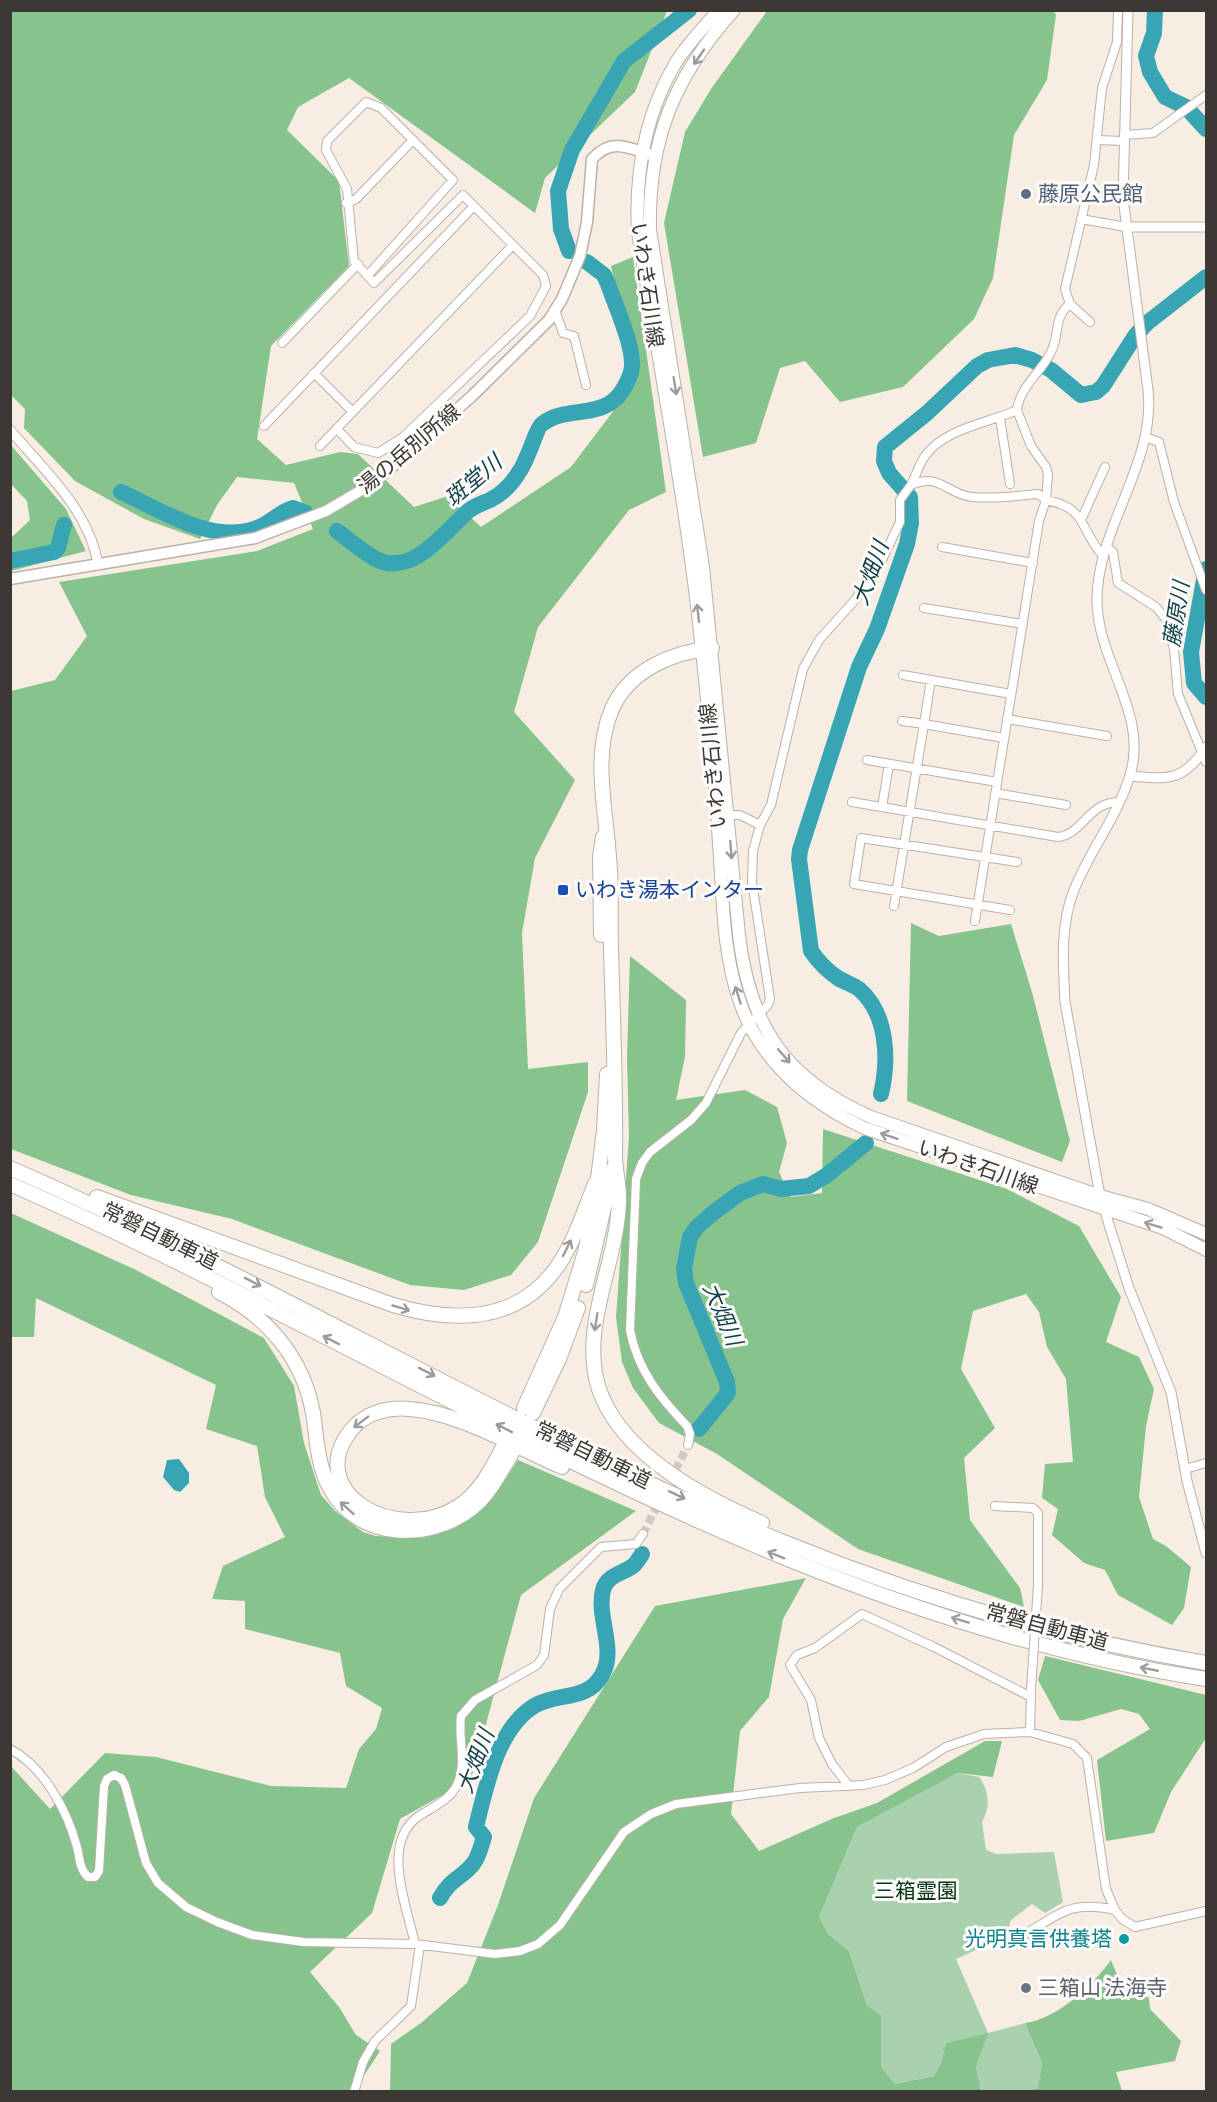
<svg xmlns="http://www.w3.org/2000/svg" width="1217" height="2102" viewBox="0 0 1217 2102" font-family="'Sofia Sans Condensed','Noto Sans JP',sans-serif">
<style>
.green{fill:#a9d1ad}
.forest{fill:#86c38d}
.water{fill:#38a5b5}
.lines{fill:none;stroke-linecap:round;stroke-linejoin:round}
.river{stroke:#38a5b5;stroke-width:16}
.minor-tunnel{stroke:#d2c9bf;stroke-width:8;stroke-dasharray:8 4;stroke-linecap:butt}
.minor-casing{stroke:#bab1a7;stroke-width:10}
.tertiary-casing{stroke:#bab1a7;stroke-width:11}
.secondary-casing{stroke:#bab1a7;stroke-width:13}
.primary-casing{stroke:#bab1a7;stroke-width:14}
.motorway-casing{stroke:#bab1a7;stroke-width:16}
.minor{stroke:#fff;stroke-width:8}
.tertiary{stroke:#fff;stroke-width:9}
.secondary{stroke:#fff;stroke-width:10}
.primary{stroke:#fff;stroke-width:12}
.motorway{stroke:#fff;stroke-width:14}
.minor-bridge-casing{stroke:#bab1a7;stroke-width:10;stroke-linecap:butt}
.minor-bridge{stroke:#fff;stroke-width:8}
.oneway{stroke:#9e9c9a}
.service-dot{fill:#5c6f8a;stroke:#fefcfa;stroke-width:2}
.transit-dot{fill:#1a4fb4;stroke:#fefcfa;stroke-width:2}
.culture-dot{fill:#0f9aa8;stroke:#fefcfa;stroke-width:2}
.worship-dot{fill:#6b7280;stroke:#fefcfa;stroke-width:2}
.labels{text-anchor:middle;stroke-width:6;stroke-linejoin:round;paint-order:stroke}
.service-label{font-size:21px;fill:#4e5e75;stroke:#fefcfa;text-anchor:start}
.street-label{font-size:21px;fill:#3c3834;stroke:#fefcfa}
.transit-label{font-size:21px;fill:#164399;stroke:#fefcfa;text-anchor:start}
.park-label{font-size:21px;fill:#073613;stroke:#fefcfa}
.culture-label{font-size:21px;fill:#0d838f;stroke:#fefcfa;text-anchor:end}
.worship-label{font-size:21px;fill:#5b616d;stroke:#fefcfa;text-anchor:start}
.water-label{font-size:22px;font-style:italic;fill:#12424a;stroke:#fefcfa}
</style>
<rect width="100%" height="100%" fill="#f7ede2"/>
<path class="green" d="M958 1773 979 1777C989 1791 991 1807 982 1822L986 1850 996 1854 1054 1852 1063 1902 1045 1913 1032 1904 1011 1920 1005 1937 956 1959 988 2033 1025 2023 1042 2063 1038 2088 1030 2091H981L976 2067 987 2034 946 2043 941 2063 934 2076 895 2084 881 2067V2015L867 2005 849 1951 829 1935 819 1917 857 1827Z"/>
<path class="forest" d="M1053 10 1056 15 1047 80 1014 135 993 278 974 319 903 387 840 402 805 361 780 368 756 443 703 457 664 223 685 132 711 89 767 11Z
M10 11H667L635 92 545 178 535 213 349 78 298 107 287 130 339 181 349 266 271 346 257 439 286 465 340 452 358 454 414 507 448 496 481 527 571 467 636 381 611 266 633 257 666 492 629 510 538 627 514 712 575 780 535 858 522 933 528 1069 588 1062V1092L538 1242 511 1275 464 1290 410 1285 232 1219 131 1195 11 1149V691L55 680 87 636 59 582 257 551 313 529 294 483 237 477 217 505 200 539 144 519 75 481 24 428 25 409 10 394Z
M10 444 66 509 86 551 11 571V538L30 520 27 501 11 484Z
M911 923 939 936 1011 924 1032 992 1070 1141 1062 1162 907 1101Z
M630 956 686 1000 685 1057 676 1100 745 1090 777 1107 787 1143 779 1172 791 1197 822 1193 823 1129 1007 1189 1079 1226 1121 1297 1106 1342 1139 1357 1154 1389 1146 1426 1139 1497 1153 1539 1166 1546 1191 1567 1184 1608 1172 1625 1118 1595 1105 1570 1084 1563 1052 1535 1058 1509 1042 1498 1045 1464 1073 1462 1066 1379 1047 1347 1039 1312 1026 1294 973 1311 961 1369 995 1428 964 1458 970 1520 1020 1588 1024 1607 858 1549 717 1454 659 1423 633 1388 622 1362 616 1317 629 1137 627 1057Z
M11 1213 136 1270 264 1338 294 1386 304 1443 321 1495 335 1511 363 1532 376 1536 423 1538 455 1528 490 1501 518 1460 636 1511 521 1595 471 1779 400 1819 372 1913 310 1972 339 2007 356 2035 380 2051 354 2091H11L10 1765 50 1809 105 1753 156 1757 271 1786 346 1788 359 1749 376 1729 382 1708 346 1686 340 1653 245 1629V1601L212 1599 223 1566 285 1537 265 1497 257 1446 206 1429 216 1385 36 1298 34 1337H11Z
M806 1578 783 1619 769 1697 740 1731 731 1814 759 1851 834 1818 877 1803 985 1741H1002L993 1777 958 1773 857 1827 819 1917 829 1935 849 1951 867 2005 881 2015V2067L895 2084 934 2076 941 2063 946 2043 988 2033 976 2067 981 2091 390 2092 391 2044 421 2023 467 1983 498 1905 534 1798 655 1606Z
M1045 1656 1206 1695V1738L1171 1792 1154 1833 1106 1841 1097 1760 1150 1729 1139 1714 1121 1709 1079 1721 1060 1720 1038 1680Z
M1111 1960 1118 1977 1149 1998 1150 2009 1181 2041 1175 2061 1116 2072 1122 2091H1030L1038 2088 1042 2063 1025 2023C1057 2019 1093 1985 1111 1960Z"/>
<path class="water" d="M179 1459 189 1473V1483L180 1492 174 1490 163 1477 167 1460Z"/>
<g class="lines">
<path class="river" d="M1155 10 1154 33 1146 56 1150 72 1165 97 1186 107 1206 129
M569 251 561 229 558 191 572 150 624 61 689 10
M121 492C161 510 212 545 257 528 270 524 279 512 293 508L306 513
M337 531C349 540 361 550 374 558 410 579 443 534 466 513 473 506 481 504 490 500 502 494 512 484 519 472 527 462 537 427 542 424 571 401 613 428 631 372 637 352 615 305 608 284L604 275 587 262
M10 561 54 552 58 548 64 525
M1206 569 1191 652 1194 683 1206 697
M881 1094C889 1060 888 1014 859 989 852 984 844 982 838 978 827 971 818 961 811 951L799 859 800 850 859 667 877 629 907 544 911 523 910 497 889 473 884 461 885 447 927 413 977 366 988 360 1015 355 1032 360 1051 370 1081 395 1096 392 1103 386 1135 336 1147 323 1206 277
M699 1429 728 1393 727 1382 686 1283 684 1269 690 1237 697 1227 713 1213 740 1193 763 1184 781 1189 809 1186 827 1175 866 1143
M440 1898C450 1879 463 1877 473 1864 479 1857 481 1846 484 1837L476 1827C486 1787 497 1729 534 1706 557 1692 587 1702 602 1675 617 1650 596 1617 603 1590 607 1574 624 1574 634 1565 637 1562 640 1557 642 1554"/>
<path class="minor-tunnel" d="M643 1534 688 1445"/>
<defs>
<path id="minor" d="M1124 135 1153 133 1206 95
M1097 140 1124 141
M346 203 356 199 413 140
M1081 219 1126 227
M555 310 563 333 574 336 586 385
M1090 322 1070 304 1065 289 1094 165 1102 88 1117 42 1118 10
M282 343 358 264
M314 373 353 412
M1017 410 1031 446 1046 467 1048 474 1046 500
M1000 418 1010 484
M264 426 474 206
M337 429 354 447 378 453 402 438 530 316 546 286 543 275 463 195 374 283 354 261 347 189 326 150 327 141 366 102 381 108 453 180 368 275
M1145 437 1159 442 1174 502 1206 590
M320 446 512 246
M1046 500 1038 494C1017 496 994 499 972 497 946 494 940 472 911 485 916 476 919 464 925 456 945 428 989 423 1017 410 1020 386 1041 373 1051 352 1060 335 1053 317 1070 304
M1082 518 1105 467
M942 547 1033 563
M1107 547 1113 552 1118 583 1156 607 1166 619 1174 649 1178 694 1206 762
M924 608 1023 624
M903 675 1011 694
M1007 719 1107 736
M902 721 924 724 931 680
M867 760 997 782
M995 793 1066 805
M852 802 1058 837C1082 835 1088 802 1119 802
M882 807 889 764
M760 825 771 805 803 669 819 640 855 600 879 566 900 522V500L911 485
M894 906 924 724 1004 738
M1010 910 854 884 861 838 1017 862
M975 921 1039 521 1046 500C1088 508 1079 529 1103 556
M688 1445 690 1434 687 1426C660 1398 637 1369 630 1330L636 1179 642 1163 650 1152 691 1120 706 1103 741 1033 768 1005 770 999 752 882 753 851 760 825 740 815H725
M1185 1469 1206 1463
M995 1506 1033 1508 1038 1513V1585
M1030 1732 1031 1692
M10 1749C44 1767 67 1810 77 1847 80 1858 79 1869 88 1877H95L99 1871 104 1786 107 1779 114 1775 121 1778 125 1785 146 1863 158 1883 186 1907 217 1922 252 1935 303 1942 415 1944 495 1954 520 1951 538 1944 560 1925 624 1832 651 1814 676 1804 800 1788 864 1785 885 1780 913 1768 946 1747 984 1734 1030 1732 1073 1744 1087 1758 1106 1889 1115 1910 1122 1919 1135 1927 1206 1911
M849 1786 832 1764 819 1738 811 1700 790 1665 797 1655 815 1648 862 1614 934 1647 1031 1697
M1022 1936C1060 1914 1069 1900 1115 1910
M415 1944C407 1907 380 1842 419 1816 434 1806 453 1799 459 1780 466 1760 458 1736 461 1716L475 1700 537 1665 544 1655 550 1609 559 1589 601 1547 636 1544 643 1534
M354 2092 363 2062 375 2041 411 2006 420 1945"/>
<path id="tertiary" d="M1128 10 1123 198 1148 390C1156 464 1097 527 1097 600 1097 662 1149 713 1130 775 1118 816 1090 850 1074 890 1060 925 1063 965 1065 1002L1100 1196 1129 1288 1171 1392 1187 1481 1206 1553
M1126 227H1206
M10 430C44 470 90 511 98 565
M1130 776C1169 779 1183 782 1206 747"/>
<path id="secondary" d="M10 579 255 538 326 511 375 482 472 396 549 320 562 299 580 256 587 222 592 159C611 138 627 147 651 155"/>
<path id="primary" d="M719 10C704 27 687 44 675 64 645 115 635 174 638 232 660 371 688 511 702 651 709 715 715 779 719 843 723 896 722 954 741 1005 762 1063 810 1102 864 1128L1163 1228 1206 1250
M734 10C674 77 648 140 650 230L703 567 739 935C750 1027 785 1079 871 1117L1100 1196 1148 1209 1206 1234"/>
<path id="motorway" d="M712 648C673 652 629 670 612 709 592 755 606 810 609 857 612 888 610 919 611 950 613 1019 616 1087 615 1156 615 1171 620 1187 619 1202 617 1264 579 1328 599 1389 621 1454 704 1498 762 1523
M601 935 600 856 603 837
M10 1168C274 1283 520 1435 786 1543 921 1598 1063 1639 1206 1663
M10 1184C405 1357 772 1614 1206 1679
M97 1197 393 1305C454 1323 519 1324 559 1264 575 1240 584 1211 595 1184
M586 1285 613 1169
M219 1292C268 1317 303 1358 313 1413 317 1438 317 1465 330 1488 357 1540 430 1542 472 1508 490 1494 500 1472 512 1453
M524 1408 565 1317 585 1252 593 1219 604 1130 607 1074
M533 1413 559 1359 578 1308
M502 1449C491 1470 479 1493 459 1506 396 1547 301 1491 352 1429 366 1412 389 1407 410 1409 461 1413 515 1447 562 1467"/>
</defs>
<use href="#minor" class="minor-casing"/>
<use href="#tertiary" class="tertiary-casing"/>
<use href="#secondary" class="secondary-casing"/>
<use href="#primary" class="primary-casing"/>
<use href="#motorway" class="motorway-casing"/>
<use href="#minor" class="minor"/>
<use href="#tertiary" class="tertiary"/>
<use href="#secondary" class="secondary"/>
<use href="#primary" class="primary"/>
<use href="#motorway" class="motorway"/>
<defs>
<path id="minor-bridge" d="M1031 1689 1038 1585"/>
</defs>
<use href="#minor-bridge" class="minor-bridge-casing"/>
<use href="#minor-bridge" class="minor-bridge"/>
</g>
<defs><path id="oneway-shaft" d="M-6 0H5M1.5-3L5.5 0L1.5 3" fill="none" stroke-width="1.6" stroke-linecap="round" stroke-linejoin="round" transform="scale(1.5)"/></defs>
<g class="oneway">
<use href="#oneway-shaft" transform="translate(699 57) rotate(124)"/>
<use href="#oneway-shaft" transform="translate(675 386) rotate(81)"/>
<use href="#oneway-shaft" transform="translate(698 613) rotate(-97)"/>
<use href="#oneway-shaft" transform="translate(731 850) rotate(85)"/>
<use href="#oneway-shaft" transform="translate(738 995) rotate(-107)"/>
<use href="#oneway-shaft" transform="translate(784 1056) rotate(49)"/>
<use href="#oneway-shaft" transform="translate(889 1136) rotate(-161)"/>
<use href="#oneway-shaft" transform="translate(1153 1225) rotate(-163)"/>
<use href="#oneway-shaft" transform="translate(567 1248) rotate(-64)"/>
<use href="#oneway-shaft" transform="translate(253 1282) rotate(27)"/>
<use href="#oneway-shaft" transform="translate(401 1308) rotate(17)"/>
<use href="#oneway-shaft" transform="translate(596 1322) rotate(99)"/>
<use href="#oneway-shaft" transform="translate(331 1340) rotate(-153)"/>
<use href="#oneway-shaft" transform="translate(427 1372) rotate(27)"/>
<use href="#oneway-shaft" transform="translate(361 1422) rotate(143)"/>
<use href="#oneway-shaft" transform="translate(504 1428) rotate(-153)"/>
<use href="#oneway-shaft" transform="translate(677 1495) rotate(25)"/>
<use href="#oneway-shaft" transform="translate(347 1508) rotate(-138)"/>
<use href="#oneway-shaft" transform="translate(776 1555) rotate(-158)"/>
<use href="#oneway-shaft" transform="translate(960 1620) rotate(-163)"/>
<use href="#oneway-shaft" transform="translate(1149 1669) rotate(-169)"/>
</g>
<circle class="service-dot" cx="1026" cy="194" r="6"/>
<rect class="transit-dot" x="557" y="884" width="12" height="12" rx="3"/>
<circle class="culture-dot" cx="1124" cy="1939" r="6"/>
<circle class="worship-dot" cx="1026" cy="1988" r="6"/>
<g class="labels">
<g class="service-label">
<text x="1038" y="201">藤原公民館</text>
</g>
<g class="street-label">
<text transform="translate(647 285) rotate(82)" y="7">いわき石川線</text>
<text transform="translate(409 449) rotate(-40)" y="7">湯の岳別所線</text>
<text transform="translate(713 766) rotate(-95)" y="7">いわき石川線</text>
<text transform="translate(978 1167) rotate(19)" y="7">いわき石川線</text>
<text transform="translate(160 1236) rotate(26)" y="7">常磐自動車道</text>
<text transform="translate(593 1455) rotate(26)" y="7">常磐自動車道</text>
<text transform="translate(1047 1627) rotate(15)" y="7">常磐自動車道</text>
</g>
<g class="transit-label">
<text x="575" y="897">いわき湯本インター</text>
</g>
<g class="park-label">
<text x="916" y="1898">三箱霊園</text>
</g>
<g class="culture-label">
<text x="1112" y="1946">光明真言供養塔</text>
</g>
<g class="worship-label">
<text x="1038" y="1995">三箱山 法海寺</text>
</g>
<g class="water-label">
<text transform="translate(473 480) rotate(-40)" y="8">斑堂川</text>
<text transform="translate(870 573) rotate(-70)" y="8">大畑川</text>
<text transform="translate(1176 614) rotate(-81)" y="8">藤原川</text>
<text transform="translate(723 1314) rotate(67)" y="8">大畑川</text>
<text transform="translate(475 1761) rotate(-69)" y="8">大畑川</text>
</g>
</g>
<rect width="1217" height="2102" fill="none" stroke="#3c3834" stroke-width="24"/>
</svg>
